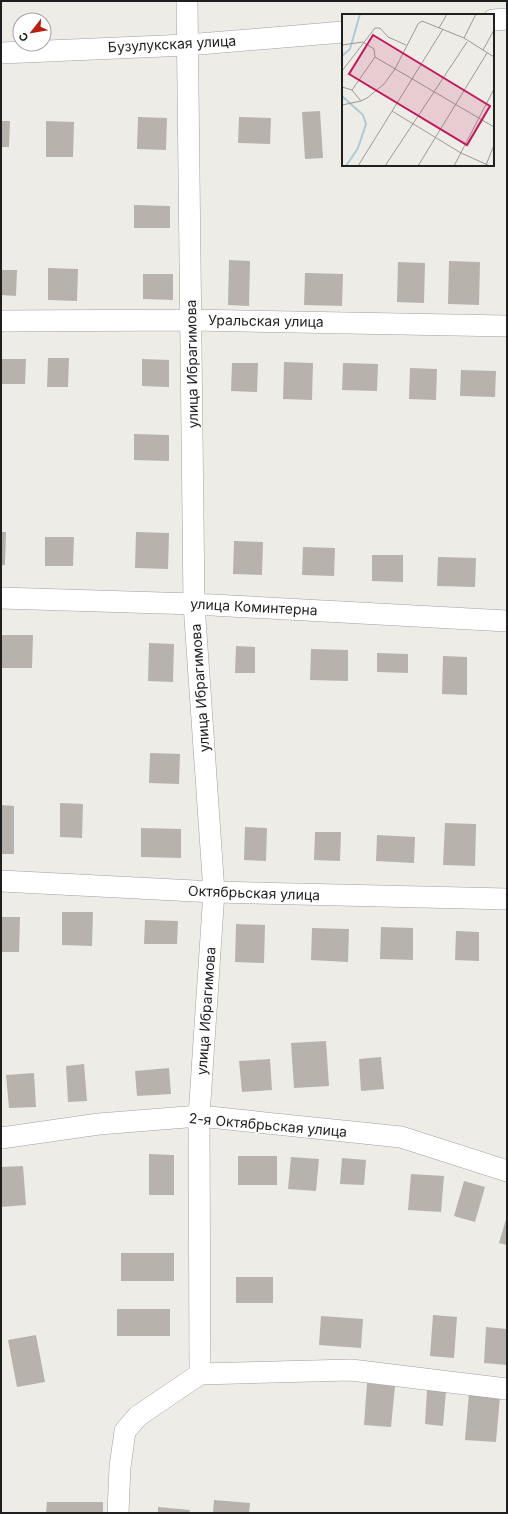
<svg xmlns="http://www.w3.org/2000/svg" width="508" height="1514" viewBox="0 0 508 1514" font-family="Inter,sans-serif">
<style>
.building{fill:#b8b2ac}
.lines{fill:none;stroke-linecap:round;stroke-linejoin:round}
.minor-casing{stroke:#a0a0a0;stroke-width:22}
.minor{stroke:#fff;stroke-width:21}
.labels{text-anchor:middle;stroke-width:3;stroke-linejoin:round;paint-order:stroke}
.street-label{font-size:14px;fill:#1f1f1f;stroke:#fff}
.inset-river{fill:none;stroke:#abcbd8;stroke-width:2}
.inset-road{fill:none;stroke:#9b9a96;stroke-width:1}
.view{fill:#c2185b;fill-opacity:0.15;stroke:#c2185b;stroke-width:2}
.inset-edge{fill:none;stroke:#1f1f1f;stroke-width:2}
</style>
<rect width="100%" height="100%" fill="#eeece6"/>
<path class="building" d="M320 111 323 158 305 159 302 112Z
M138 117 167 118 166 150 137 149Z
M239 117 271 118 270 144 238 143Z
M1 121H10L9 147H1Z
M46 121 74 122 73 157H46Z
M134 205 170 206V228H134Z
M229 260 250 261 249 306 228 305Z
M449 261 480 262 479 305 448 304Z
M398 262 425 263 424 303 397 302Z
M48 268 78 269 77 301 48 300Z
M1 270H17L16 296 1 295Z
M305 273 343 274 342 306 304 305Z
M143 274H173V300L143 299Z
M48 358H69L68 387H47Z
M1 359H26L25 384H1Z
M142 359 169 360V387L142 386Z
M284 362 313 363 312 400 283 399Z
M232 363H258L257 392 231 391Z
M343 363 378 364 377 391 342 390Z
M410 368 437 369 436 400 409 399Z
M461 370 496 371 495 397 460 396Z
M134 434 169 435V461L134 460Z
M1 532H6L5 565H1Z
M136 532 169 533 168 569 135 568Z
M45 537H74L73 566H45Z
M234 541 263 542 262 575 233 574Z
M303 547 335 548 334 576 302 575Z
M372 555H403V582L372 581Z
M438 557 476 558 475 587 437 586Z
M1 635H33L32 668H1Z
M149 643 174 644 173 682 148 681Z
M236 646 255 647V673H235Z
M311 649 348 650V681L310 680Z
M377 653 408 654V673L377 672Z
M443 656 467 657V695L442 694Z
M150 753 180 754 179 784 149 783Z
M60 803 83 804 82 838 60 837Z
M1 805 14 806V854H1Z
M445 823 476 824 475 866 443 865Z
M245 827 267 828 266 861 244 860Z
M141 828 181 829V858L141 857Z
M315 832H341L340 861 314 860Z
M377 835 415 837 414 863 376 861Z
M62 912H93L92 946 62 945Z
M1 917H20L19 952H1Z
M145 920 178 921 177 944H144Z
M236 924 265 925 264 963 235 962Z
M381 927 413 928V960L380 959Z
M312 928 349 929 348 962 311 960Z
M456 931 479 932V961L455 960Z
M326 1041 329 1086 294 1088 291 1043Z
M381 1057 384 1089 361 1091 359 1059Z
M270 1059 272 1090 242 1092 239 1061Z
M84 1064 87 1101 68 1102 66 1066Z
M169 1068 171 1094 137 1096 135 1071Z
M34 1073 36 1107 9 1108 6 1075Z
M149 1154 174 1155V1195H149Z
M238 1156H277V1185H238Z
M291 1157 319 1159 316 1191 288 1189Z
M342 1158 366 1160 364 1185 340 1184Z
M23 1166 26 1205 1 1207V1167Z
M411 1174 444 1176 441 1212 408 1210Z
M464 1181 485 1187 475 1222 454 1216Z
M507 1216V1245L499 1243Z
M121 1253H174V1281H121Z
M236 1277H273V1303H236Z
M117 1309H170V1336H117Z
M433 1315 457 1317 454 1358 430 1356Z
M321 1316 363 1319 361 1348 319 1345Z
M486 1327 507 1329V1365L484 1363Z
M36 1335 45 1382 17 1387 8 1340Z
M367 1383 395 1386 391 1427 364 1425Z
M427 1390 446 1391 443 1426 425 1424Z
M469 1393 500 1396 496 1442 465 1440Z
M214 1500 250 1503 249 1513H213Z
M47 1502H103V1513H46Z
M158 1507 190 1510 189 1513H158Z"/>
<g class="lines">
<defs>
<path id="minor" d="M187 1 194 604 214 892 199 1116 200 1374
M493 20 507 19
M1 53 187 45 343 32
M1 321 192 320 507 326
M1 598 194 604 507 621
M1 881 214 892 507 899
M1 1138 99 1124 199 1116 401 1137 507 1171
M200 1374 351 1370 507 1389
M118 1513 120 1467 125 1431 138 1416 200 1374"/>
</defs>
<use href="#minor" class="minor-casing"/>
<use href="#minor" class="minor"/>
</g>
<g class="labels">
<g class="street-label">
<text transform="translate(172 44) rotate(-3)" y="5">Бузулукская улица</text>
<text transform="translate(266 321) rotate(1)" y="5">Уральская улица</text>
<text transform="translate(192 364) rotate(-91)" y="5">улица Ибрагимова</text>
<text transform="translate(254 607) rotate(3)" y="5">улица Коминтерна</text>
<text transform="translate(200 688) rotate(-94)" y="5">улица Ибрагимова</text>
<text transform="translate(254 893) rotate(2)" y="5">Октябрьская улица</text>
<text transform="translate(206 1011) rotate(-86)" y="5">улица Ибрагимова</text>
<text transform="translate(268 1125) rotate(5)" y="5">2-я Октябрьская улица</text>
</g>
</g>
<g transform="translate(342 14)">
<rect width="152" height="152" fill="#eeece6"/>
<path class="inset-river" d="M0 42 8 35 18 0M0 82 21 101 24 110 16 134 4 152"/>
<path class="inset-road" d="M97 14 105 0M122 24 134 0M0 31 21 28 32 35 33 43M141 36 152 16M33 43 152 113M0 57 33 14H38L46 23 64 31M0 73 10 76 19 87 25 84 42 70 53 55 76 10 80 7 122 24 152 43M10 76 33 43M0 91 19 87M50 97 119 139 148 152M144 151 152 131M16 152 101 15M43 152 125 28M76 152 145 39M112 152 152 75"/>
<path class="view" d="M31 21 148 92 125 131 7 60Z"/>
<rect width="152" height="152" class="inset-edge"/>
</g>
<rect width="508" height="1514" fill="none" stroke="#1f1f1f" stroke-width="4"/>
<g transform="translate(32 32) rotate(239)"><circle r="19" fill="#ffffff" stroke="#a5a5a5"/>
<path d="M0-3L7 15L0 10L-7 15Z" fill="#b91f14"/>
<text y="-6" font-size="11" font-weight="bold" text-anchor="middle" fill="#1f1f1f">С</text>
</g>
</svg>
